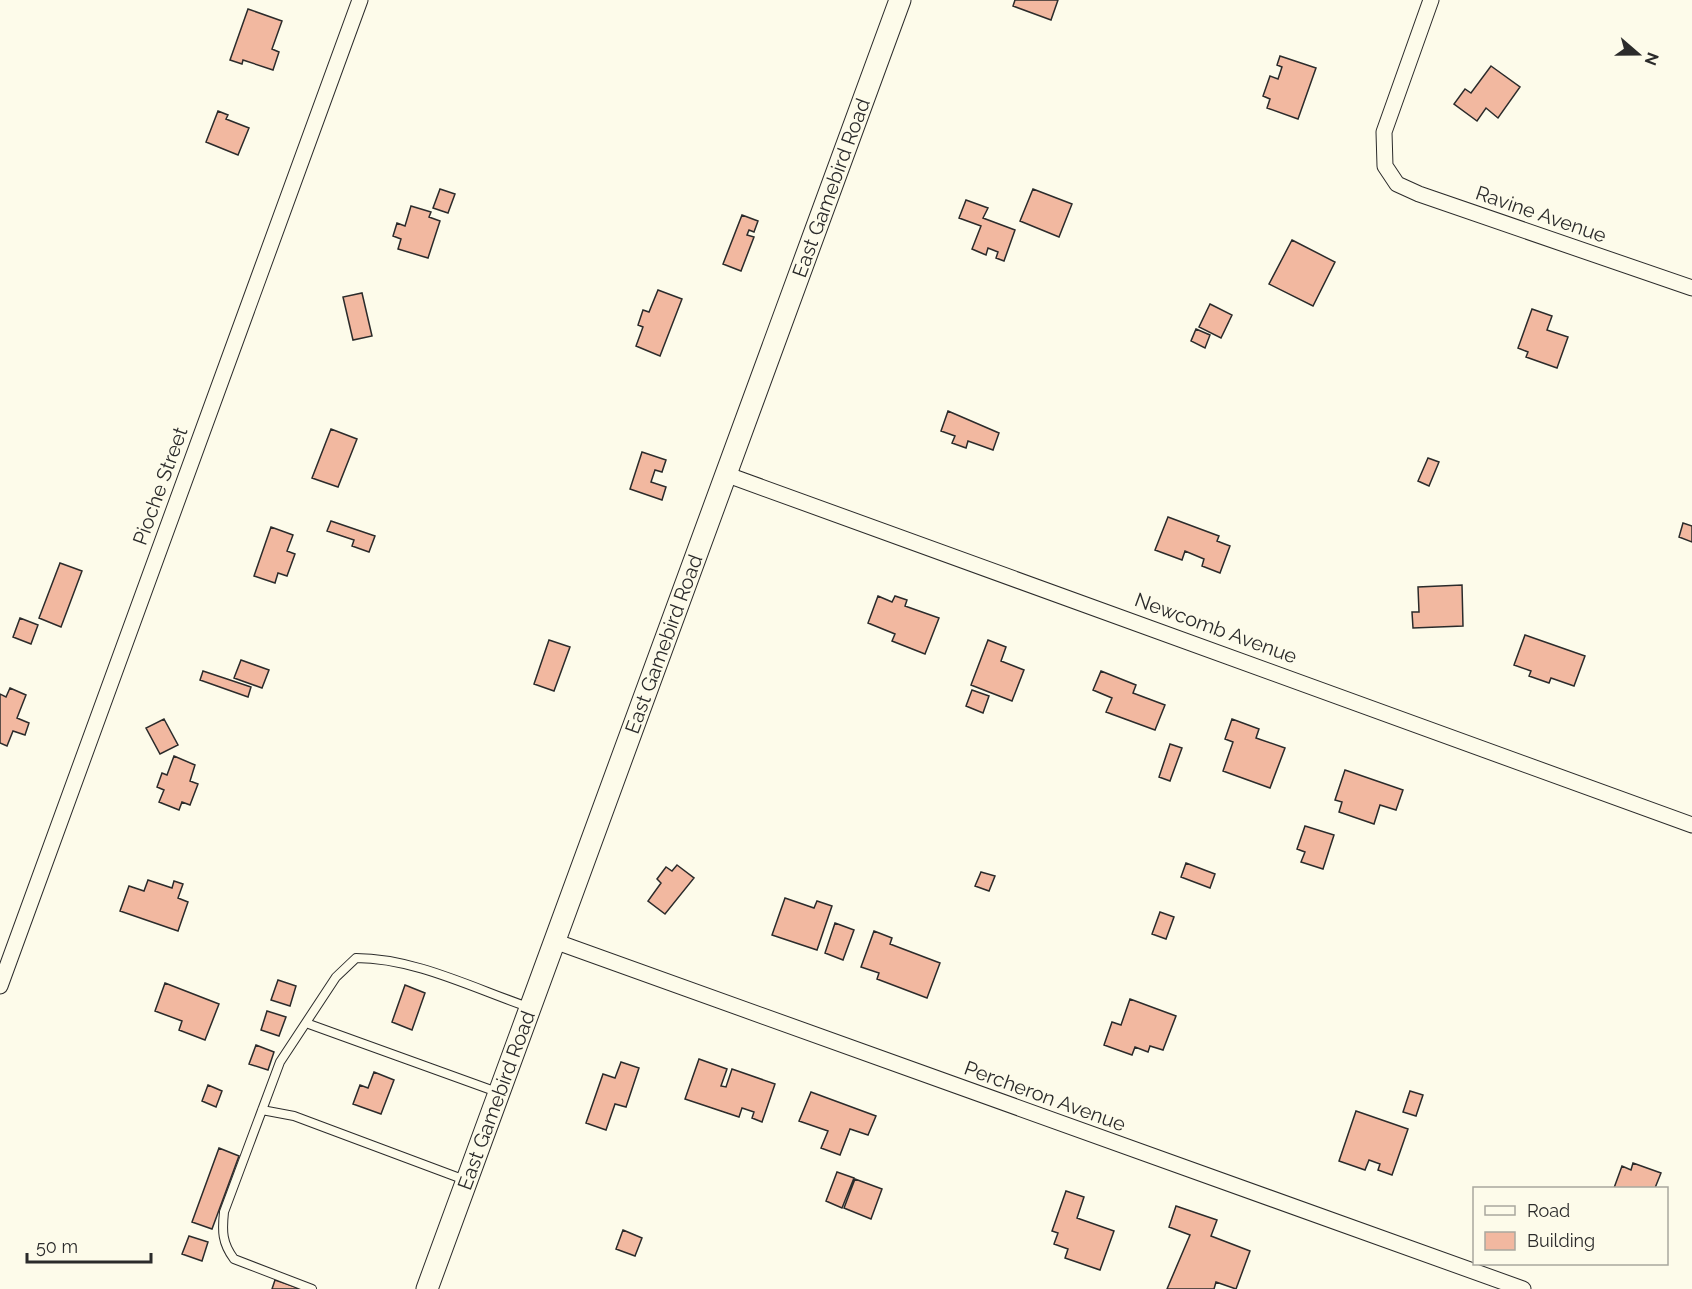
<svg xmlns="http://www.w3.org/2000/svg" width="1692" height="1289" viewBox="0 0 1692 1289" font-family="Raleway,sans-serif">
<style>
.building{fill:#f2b8a0;stroke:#2b2b2b;stroke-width:1.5}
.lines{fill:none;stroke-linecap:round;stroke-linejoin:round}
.lane-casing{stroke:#2b2b2b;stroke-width:10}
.street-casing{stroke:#2b2b2b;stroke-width:17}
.secondary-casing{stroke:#2b2b2b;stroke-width:23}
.lane{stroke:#fdfbea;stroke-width:8}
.street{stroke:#fdfbea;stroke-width:15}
.secondary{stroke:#fdfbea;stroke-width:21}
.labels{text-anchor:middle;stroke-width:4.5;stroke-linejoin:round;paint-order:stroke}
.street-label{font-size:20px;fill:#2b2b2b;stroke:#fdfbea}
</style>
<rect width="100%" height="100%" fill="#fdfbea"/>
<path class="building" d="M1015 0H1058L1051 20 1013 6Z
M248 9 282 21 272 49 279 52 273 70 243 60 242 64 230 60Z
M1280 56 1316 68 1298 119 1267 108 1270 99 1263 96 1270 76 1278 79 1282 67 1277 65Z
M1491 66 1520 87 1498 118 1486 108 1477 121 1454 104 1465 89 1471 93Z
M218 111 228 115 226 119 249 128 238 155 206 142Z
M440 189 455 194 448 213 433 208Z
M1033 189 1072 204 1059 237 1020 221Z
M966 200 988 208 983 218 1015 230 1004 261 996 258 998 252 988 248 986 255 972 249 981 226 959 218Z
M411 206 431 212 429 217 440 221 428 258 398 249 401 239 393 236 397 223 405 226Z
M742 215 758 221 754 232 749 230 747 235 754 237 741 271 723 264Z
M1292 240 1335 262 1313 306 1269 284Z
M658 290 682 299 660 356 636 346 643 327 638 325 643 310 649 312Z
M362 293 372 336 353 340 343 297Z
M1210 304 1232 315 1221 338 1199 327Z
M1532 309 1552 316 1547 330 1568 337 1557 368 1526 357 1528 352 1518 348Z
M1196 329 1210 335 1205 348 1191 341Z
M948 411 999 433 993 450 968 441 966 448 952 443 955 436 941 431Z
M331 429 357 439 338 487 312 478Z
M642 452 666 460 662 472 655 470 651 482 666 487 662 500 630 489Z
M1428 458 1439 462 1429 486 1418 481Z
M1168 517 1219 536 1217 541 1230 546 1220 573 1202 566 1204 559 1185 551 1182 560 1155 550Z
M331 521 375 536 369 552 352 546 354 540 327 531Z
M1683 523 1692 526V542L1679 537Z
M271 527 293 535 287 551 295 554 287 576 278 573 275 583 254 576Z
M60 563 82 571 61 627 39 618Z
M1462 585 1463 626 1413 628 1412 612H1419L1418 587Z
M878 596 892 602 895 596 907 600 905 606 939 618 925 654 892 641 895 634 868 623Z
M20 618 38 625 31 644 13 637Z
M1525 635 1585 656 1574 686 1551 678 1549 683 1529 676 1531 671 1514 665Z
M549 640 570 647 554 691 534 684Z
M988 640 1006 647 1001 661 1024 670 1012 701 971 685Z
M241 660 269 670 262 688 234 678Z
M203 671 251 687 248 697 200 680Z
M1101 671 1136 685 1133 693 1165 705 1155 730 1106 712 1112 698 1093 690Z
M10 688 26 695 17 718 29 723 25 735 13 731 7 746 0 743V694L6 697Z
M972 690 989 696 983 713 966 706Z
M164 719 178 745 160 754 146 728Z
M1232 719 1259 729 1256 738 1285 748 1270 788 1223 771 1233 742 1225 739Z
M1170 744 1182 748 1170 781 1159 777Z
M174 756 195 765 190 781 198 784 190 805 182 802 179 810 159 802 164 790 157 787 162 773 167 775Z
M1345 770 1403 790 1396 810 1380 805 1374 824 1339 812 1342 802 1335 800Z
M1305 826 1334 835 1323 869 1301 862 1305 852 1297 849Z
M1186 863 1215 874 1210 888 1181 877Z
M677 865 694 878 665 914 648 901 661 883 657 879 666 867 672 871Z
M981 872 995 876 989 891 975 886Z
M148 880 172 888 174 881 183 884 178 898 188 902 178 931 120 911 129 886 144 891Z
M785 898 814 908 817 901 832 906 817 950 772 935Z
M1160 912 1174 917 1166 939 1152 934Z
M835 923 854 930 843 960 825 953Z
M874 931 892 938 890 944 940 963 927 998 877 979 879 973 861 967Z
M278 980 296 986 290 1006 271 1000Z
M165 983 219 1004 205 1040 179 1030 182 1021 155 1011Z
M405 985 425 993 412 1030 392 1022Z
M1130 999 1176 1016 1163 1050 1150 1046 1148 1052 1135 1047 1132 1055 1104 1045 1112 1022 1121 1025Z
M267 1011 286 1017 279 1036 261 1030Z
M256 1045 274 1052 268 1070 249 1064Z
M699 1059 727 1069 721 1086 726 1087 732 1069 775 1084 762 1122 752 1118 754 1112 742 1108 739 1117 685 1099Z
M621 1062 639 1068 626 1107 615 1104 606 1130 586 1123 603 1074 615 1078Z
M374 1072 394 1080 381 1114 353 1104 360 1085 368 1088Z
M208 1085 222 1091 216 1107 202 1101Z
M1410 1091 1423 1095 1416 1116 1403 1112Z
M811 1092 876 1116 868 1135 850 1129 840 1155 821 1148 828 1131 799 1121Z
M1356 1111 1408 1129 1392 1175 1378 1170 1380 1164 1369 1160 1365 1170 1339 1161Z
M219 1148 239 1156 212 1229 192 1222Z
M1633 1163 1661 1173 1655 1188H1614L1622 1166 1631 1170Z
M837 1172 854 1178 842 1208 826 1201Z
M855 1179 882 1189 871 1219 844 1208Z
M1066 1191 1084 1197 1077 1218 1114 1231 1100 1270 1065 1258 1068 1249 1054 1244 1058 1233 1052 1231Z
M1176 1206 1217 1220 1211 1236 1250 1251 1236 1289 1216 1282 1214 1289H1167L1190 1235 1169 1227Z
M623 1230 642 1238 635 1256 616 1249Z
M189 1236 208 1242 202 1261 182 1254Z
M275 1280 301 1289H272Z"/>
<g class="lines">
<defs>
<path id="lane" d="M306 1023 497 1092
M262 1110 294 1116 465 1180
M312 1289 234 1259C222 1243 222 1231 224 1212L280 1062 336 977 356 958C414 958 473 988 528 1007"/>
<path id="street" d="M1431 0 1384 132 1385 166 1397 184 1419 194 1692 288
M725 474 1692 825
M554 941 1523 1289
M0 986 360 0"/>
<g id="secondary">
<path id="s1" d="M427 1289 900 0"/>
</g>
</defs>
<use href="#lane" class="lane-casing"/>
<use href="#street" class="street-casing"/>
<use href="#secondary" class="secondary-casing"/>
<use href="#lane" class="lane"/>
<use href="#street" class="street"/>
<use href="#secondary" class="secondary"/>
</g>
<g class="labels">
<g class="street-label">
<text dy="7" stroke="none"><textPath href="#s1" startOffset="1173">East Gamebird Road</textPath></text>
<text transform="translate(1541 214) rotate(19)" y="7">Ravine Avenue</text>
<text transform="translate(160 486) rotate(-70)" y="7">Pioche Street</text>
<text transform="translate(1216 628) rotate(20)" y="7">Newcomb Avenue</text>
<text dy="7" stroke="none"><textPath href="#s1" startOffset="687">East Gamebird Road</textPath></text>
<text transform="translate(1045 1096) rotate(20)" y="7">Percheron Avenue</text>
<text dy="7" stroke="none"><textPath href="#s1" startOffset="201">East Gamebird Road</textPath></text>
</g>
</g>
<rect x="1473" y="1187" width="195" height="78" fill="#fdfbea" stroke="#a9a89e" stroke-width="1.5"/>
<rect x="1485" y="1206" width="30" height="9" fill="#fdfbea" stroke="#a9a89e" stroke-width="1.5"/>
<text x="1527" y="1217" font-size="18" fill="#2b2b2b">Road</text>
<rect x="1485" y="1232" width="30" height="18" fill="#f2b8a0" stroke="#a9a89e" stroke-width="1.5"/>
<text x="1527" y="1247" font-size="18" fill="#2b2b2b">Building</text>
<g transform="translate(1638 54) rotate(110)" stroke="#fdfbea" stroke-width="4.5" paint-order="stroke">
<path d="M0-4.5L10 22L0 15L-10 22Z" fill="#2b2b2b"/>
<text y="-9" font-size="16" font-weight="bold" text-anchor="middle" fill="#2b2b2b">N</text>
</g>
<path d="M27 1253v9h124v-9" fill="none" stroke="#2b2b2b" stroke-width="3"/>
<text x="36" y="1253" font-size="18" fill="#2b2b2b" stroke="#fdfbea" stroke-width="4.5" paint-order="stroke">50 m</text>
</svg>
